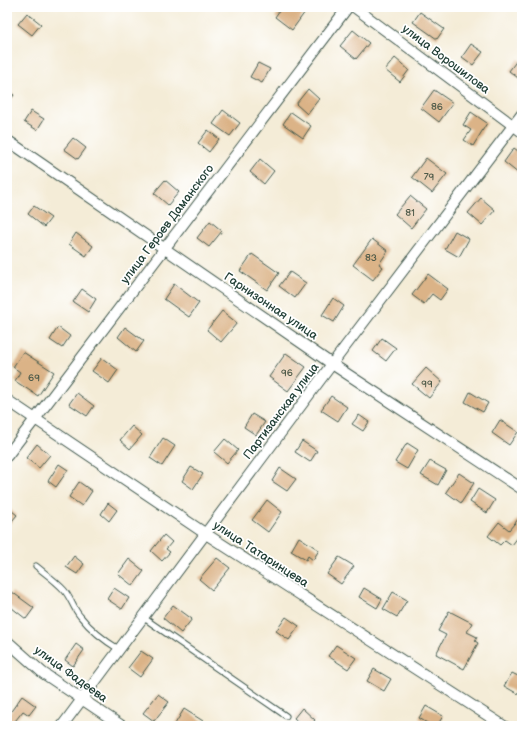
<svg xmlns="http://www.w3.org/2000/svg" width="529" height="733" viewBox="0 0 529 733" font-family="'Balsamiq Sans',sans-serif">
<style>
.building{fill:#dbb387}
.lines{fill:none;stroke-linecap:round;stroke-linejoin:round}
.lane-casing{stroke:#3f574c;stroke-width:7}
.street-casing{stroke:#3f574c;stroke-width:12}
.lane{stroke:#fff;stroke-width:5}
.street{stroke:#fff;stroke-width:10}
.labels{text-anchor:middle;stroke-width:3.5;stroke-linejoin:round;paint-order:stroke}
.number-label{font-size:10px;fill:#4e5a49}
.street-label{font-size:12px;fill:#1f3d34;stroke:#fff}
</style>
<rect width="100%" height="100%" fill="#fff"/>
<filter id="ink" filterUnits="userSpaceOnUse"><feTurbulence type="fractalNoise" baseFrequency=".025" numOctaves="2"/><feDisplacementMap in="SourceGraphic" scale="8" xChannelSelector="R" yChannelSelector="G"/><feConvolveMatrix kernelMatrix="1 2 1 2 8 2 1 2 1" color-interpolation-filters="sRGB"/></filter>
<filter id="wash" filterUnits="userSpaceOnUse"><feTurbulence type="fractalNoise" baseFrequency=".012" numOctaves="4" result="noise"/><feDisplacementMap in="SourceGraphic" scale="16" xChannelSelector="R" yChannelSelector="G"/><feGaussianBlur stdDeviation="0.9" result="paint"/><feColorMatrix in="noise" values="0 0 0 0 0 0 0 0 0 0 0 0 0 0 0 0 0 1.4 0 .05"/><feComposite in="paint" operator="in"/></filter>
<g filter="url(#wash)">
<rect width="100%" height="100%" fill="#f4ecd7"/>
<g id="blocks">
<path class="building" d="M282 7H298L305 12 292 30 275 17Z
M420 12 444 29 437 39 413 22Z
M27 13 41 24 32 35 18 24Z
M353 30 369 43 356 59 340 46Z
M471 44 483 52 473 65 462 57Z
M395 58 409 70 400 82 385 70Z
M518 59 522 62V81L509 71Z
M258 63 270 69 262 83 250 77Z
M308 89 319 99 307 114 296 104Z
M7 90 14 95 7 104Z
M434 90 453 103 439 122 421 108Z
M223 110 240 123 230 136 213 124Z
M31 111 44 119 37 130 24 122Z
M291 112 311 126 303 138 283 124Z
M471 112 487 123 473 146 464 140 471 130 463 125Z
M208 130 219 139 209 152 198 143Z
M73 138 86 148 78 159 64 149Z
M514 148 522 154V169L519 174 504 162Z
M426 158 447 174 432 193 412 177Z
M260 159 274 171 264 184 250 172Z
M165 180 179 192 168 205 154 193Z
M410 196 426 209 411 228 395 214Z
M481 198 495 210 482 225 468 213Z
M34 206 51 218 44 227 28 214Z
M210 221 222 231 209 247 197 238Z
M455 231 469 239 459 257 445 249Z
M76 233 93 246 86 256 69 244Z
M372 239 388 251 379 264 383 267 373 280 353 265Z
M252 254 279 273 267 290 240 271Z
M290 272 306 283 295 298 279 286Z
M428 274 448 289 440 300 432 294 424 304 412 295Z
M174 284 199 303 189 317 164 299Z
M82 289 96 299 88 312 73 302Z
M333 298 344 306 334 322 322 315Z
M222 311 237 323 221 342 207 330Z
M58 327 70 336 62 348 50 340Z
M125 327 144 341 136 352 118 337Z
M382 338 396 348 386 361 373 351Z
M23 352 54 372 38 396 15 381 20 372 13 367Z
M286 353 306 367 288 391 269 377Z
M102 358 118 370 109 383 92 371Z
M426 368 442 382 429 398 412 384Z
M470 392 488 403 483 412 465 402Z
M77 393 94 406 87 416 69 404Z
M331 396 347 407 338 421 321 410Z
M252 414 265 422 256 435 244 427Z
M359 415 369 422 363 431 352 424Z
M500 420 518 432 509 445 492 433Z
M132 426 142 435 130 449 120 440Z
M163 438 175 446 162 466 150 458Z
M225 439 238 450 227 463 214 452Z
M302 441 317 451 310 462 295 452Z
M407 443 418 450 407 469 395 462Z
M37 444 50 455 39 468 26 458Z
M430 461 446 470 438 485 421 475Z
M59 464 68 470 56 487 48 481Z
M191 467 203 474 193 489 182 481Z
M280 468 296 479 287 491 272 481Z
M459 473 474 483 461 503 446 492Z
M79 482 92 491 82 506 69 497Z
M478 489 495 500 487 513 470 502Z
M267 500 282 512 268 532 252 520Z
M108 503 117 510 109 521 101 514Z
M7 507 17 515 7 527Z
M520 517 522 519V532L512 545 505 540 500 545 488 536 499 522 509 530Z
M164 535 172 542 166 549 170 552 162 561 151 551Z
M299 537 319 550 313 560 308 556 306 560 291 551Z
M74 556 84 564 77 574 66 567Z
M339 557 354 566 341 584 327 574Z
M217 558 230 568 212 590 199 579Z
M129 559 144 571 133 586 118 574Z
M114 588 129 598 122 609 107 599Z
M364 588 382 599 377 608 359 597Z
M12 592 34 608 26 619 7 604V599Z
M393 592 407 600 397 617 383 609Z
M173 605 192 619 181 633 163 618Z
M449 611 472 623 467 632 477 637 475 641 478 643 464 669 436 654 446 635 438 631Z
M286 617 299 626 289 640 276 631Z
M76 644 84 650 73 666 65 660Z
M336 645 356 658 348 669 328 656Z
M141 651 153 659 140 677 128 668Z
M374 669 391 679 384 691 367 681Z
M512 673 522 678V687L518 694 504 686Z
M158 694 169 702 154 721 143 713Z
M22 696 36 706 29 715 23 711 12 725 7 721V717Z
M426 706 443 716 437 726H432L419 718Z
M302 708 315 720 310 726H303L294 718Z
M184 709 211 726H178L175 724Z"/>
</g>
</g>
<g filter="url(#ink)">
<use href="#blocks" fill-opacity="0" stroke="#3f574c" stroke-width="1"/>
<g class="lines">
<defs>
<path id="lane" d="M36 566C46 574 56 581 64 590 71 598 73 608 80 616 91 630 105 641 120 650
M144 618 286 716"/>
<path id="street" d="M354 7 522 132
M7 140 332 364 522 489
M7 400 206 534 504 726
M7 456 348 7
M7 641 43 673 122 726
M62 726 332 364 522 114"/>
</defs>
<use href="#lane" class="lane-casing"/>
<use href="#street" class="street-casing"/>
<use href="#lane" class="lane"/>
<use href="#street" class="street"/>
</g>
</g>
<g class="labels">
<g class="number-label">
<text x="437" y="110">86</text>
<text x="429" y="180">79</text>
<text x="410" y="216">81</text>
<text x="371" y="261">83</text>
<text x="287" y="376">96</text>
<text x="34" y="381">69</text>
<text x="427" y="387">99</text>
</g>
<g class="street-label">
<text transform="translate(446 59) rotate(37)" y="4">улица Ворошилова</text>
<text transform="translate(167 224) rotate(-53)" y="4">улица Героев Даманского</text>
<text transform="translate(271 306) rotate(34)" y="4">Гарнизонная улица</text>
<text transform="translate(281 411) rotate(-53)" y="4">Партизанская улица</text>
<text transform="translate(261 554) rotate(33)" y="4">улица Татаринцева</text>
<text transform="translate(71 674) rotate(36)" y="4">улица Фадеева</text>
</g>
</g>
<rect width="529" height="733" fill="none" stroke="#fff" stroke-width="24"/>
</svg>
